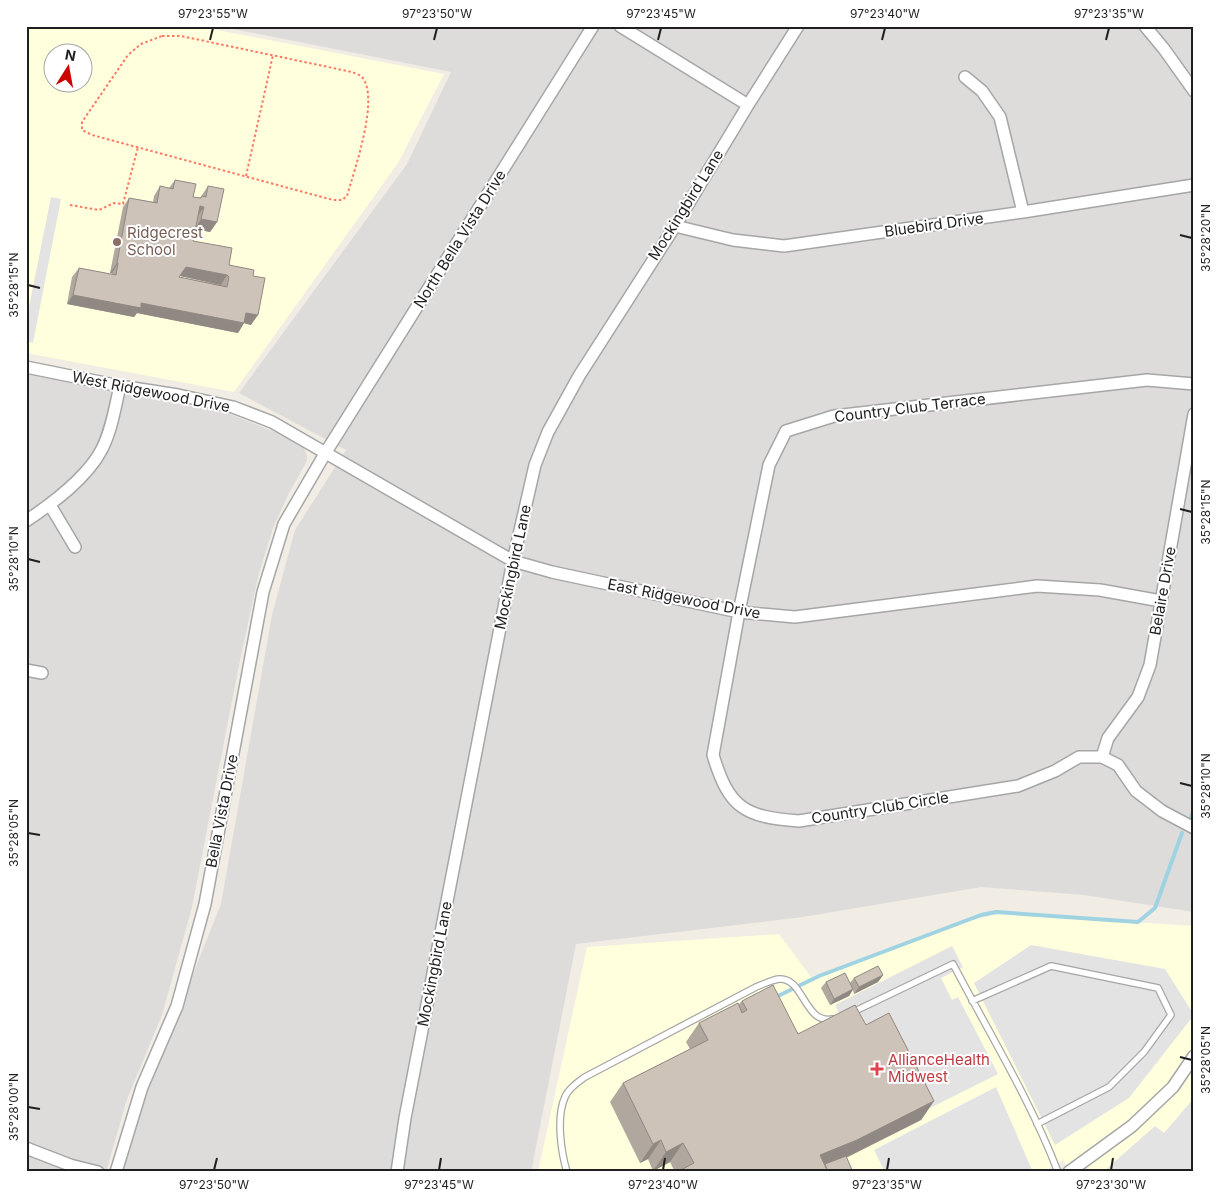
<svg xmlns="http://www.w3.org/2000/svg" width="1220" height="1198" viewBox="0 0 1220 1198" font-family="Inter,sans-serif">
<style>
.residential{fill:#dddcdb}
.education{fill:#ffffde;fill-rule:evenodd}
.parking{fill:#e3e3e3}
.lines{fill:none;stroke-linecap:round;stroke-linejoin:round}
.stream{stroke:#a0d3e2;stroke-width:4}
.lane-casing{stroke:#a6a6a6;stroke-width:8}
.street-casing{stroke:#a6a6a6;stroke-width:14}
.path{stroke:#ff7866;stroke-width:2;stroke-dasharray:2.5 2.5;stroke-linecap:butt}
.lane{stroke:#fff;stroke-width:5.5}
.street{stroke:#fff;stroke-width:11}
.wall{fill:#b0a89f;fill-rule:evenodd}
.shaded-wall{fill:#908882}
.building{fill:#cdc3b9;stroke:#908882;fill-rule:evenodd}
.ticks{fill:none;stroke:#1f1f1f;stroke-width:2}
.education-dot{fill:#8d6e63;stroke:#fff;stroke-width:2}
.health-dot{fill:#e0444e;stroke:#fff;stroke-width:2}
.labels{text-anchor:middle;stroke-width:4;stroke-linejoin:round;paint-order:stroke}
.street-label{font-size:15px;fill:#1f1f1f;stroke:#fff}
.education-label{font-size:15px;fill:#785e54;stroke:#fff;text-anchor:start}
.health-label{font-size:15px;fill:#be3a42;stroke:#fff;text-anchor:start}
.neatline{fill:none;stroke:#1f1f1f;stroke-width:2}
.ticks-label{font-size:12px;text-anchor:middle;fill:#1f1f1f}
</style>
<rect width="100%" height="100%" fill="#f1ece4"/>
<path class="residential" d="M218 26H1194V912L1084 895 981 887 803 917 576 944 531 1172H122L125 1157 142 1102 221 904 272 615 295 530 346 450 239 393 407 164 451 72Z
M26 373 230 414 280 434 304 448 307 456V461L289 493 273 528 259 573 239 665 192 907 162 1015 127 1099 106 1172H26Z"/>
<path class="education" d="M26 26H197L444 74 398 163 234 392 26 353ZM52 52H82V82H52Z
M1002 913 1194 926V1172H1071L1063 1160 1044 1172H538L587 947 779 934 811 977 949 926Z"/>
<path class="parking" d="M51 197 61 199 33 343 26 341V322Z
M1031 945 1165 969 1194 1015 1129 1098 1055 1145 974 983Z
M952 946 963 967 941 978 952 1000 958 997 998 1074 922 1112 852 1037 835 1005Z
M996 1087 1033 1172H885L874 1150Z
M1194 1098V1172H1103L1155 1126 1164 1133Z"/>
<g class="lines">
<path class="stream" d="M1191 817 1194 810
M776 997 819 976 981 915 996 912 1138 922 1155 908 1182 833"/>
<defs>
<path id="lane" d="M972 1001 1051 966 1158 988 1171 1015 1144 1052 1109 1087 1037 1124
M851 1013 953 964C989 1033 1030 1099 1058 1172
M567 1172C561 1152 556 1117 565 1097 568 1089 578 1082 585 1077L756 987C763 984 772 980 779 979 804 977 804 1025 833 1019"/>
<path id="street" d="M620 26 748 105
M1145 26 1164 49 1194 91
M965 77 982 91 1000 117 1023 212
M675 226 733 240 784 246 1023 212 1194 185
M26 367 120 386 178 395 233 407 272 422 513 561 552 572 739 612 795 617 1037 586 1100 590 1161 601
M1194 384 1147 380 834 416 786 431 769 465 739 612 713 755C729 808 744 817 799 821L1018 786 1055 771 1079 757H1102L1118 765 1136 791 1162 811 1194 828
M50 505 75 547
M26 521C53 503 87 478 102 449 112 429 115 407 120 386
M26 670 42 673
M1102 757 1108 738 1138 697 1150 665 1194 414
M26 1148 70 1165 98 1172
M116 1172 142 1087 177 1006 205 904 263 592 284 524 326 452 593 26
M397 1172 405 1118 513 561 535 465 548 432 579 376 675 226 748 105 798 26
M1069 1172 1132 1126 1173 1087 1194 1056"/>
</defs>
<use href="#lane" class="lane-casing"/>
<use href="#street" class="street-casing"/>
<path class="path" d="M162 36H181L352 72C355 73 360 75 362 77 380 98 354 171 347 196L342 200H333L92 135 82 130V122L128 55 141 44Z
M246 176 273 55
M70 205 99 210 114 203 123 204 138 147"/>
<use href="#lane" class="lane"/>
<use href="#street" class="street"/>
</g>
<path class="wall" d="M175 180 193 197 200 198 208 186 217 222 210 232 196 229 193 241 229 265 253 276 251 325 244 323 238 333 137 313 134 317 67 304 72 277 79 268 111 274 112 273H110L123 207 129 198 153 202 154 196 160 186 169 188ZM180 276 221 285 179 277Z
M883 975 878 982 854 994 853 990 849 996 830 1005 821 988 826 982 850 983 854 978Z
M742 1001 798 1034 866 1025 934 1101 921 1120 846 1158 853 1172H675L670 1162 653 1171 648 1159 640 1163 610 1102 623 1083 690 1049 686 1042 699 1023 738 1005Z"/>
<path class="shaded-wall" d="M200 206 204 207 197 217Z
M201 219 217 222 210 232 195 229Z
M117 263H118L112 273H110Z
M186 267 227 275 221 285 180 276Z
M73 295 141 303 244 323 238 333 137 313 134 317 67 304Z
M246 313 258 315 251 325 240 322Z
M883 975 878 982 854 994 859 987Z
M853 989 849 996 830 1005 834 999Z
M934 1101 921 1120 843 1159 817 1170 820 1155Z
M661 1140 648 1159 640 1163 653 1144Z
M683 1143 670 1162 653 1171 666 1152Z"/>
<path class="building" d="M175 180 196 184 193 197 201 198 202 196 206 197 208 186 224 189 217 222 201 219 204 207 200 206 193 241 232 248 229 265 254 270 253 276 265 278 258 315 246 313 244 323 141 303V308L73 295 79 268 116 275 118 263H117L129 198 157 203 160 186 173 189ZM186 267 227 275 229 277 227 287 179 277Z
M878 966 883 975 859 987 854 978Z
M845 973 853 989 834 999 826 982Z
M773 985 798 1034 855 1005 866 1025 889 1013 934 1101 857 1140 820 1155 828 1172H677L694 1163 683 1143 666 1152 661 1140 653 1144 623 1083 708 1040 699 1023 738 1003 742 1013 747 1010 742 1001Z
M846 1156 853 1172H828L825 1164Z"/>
<path class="ticks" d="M210 40 213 28M434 40 437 28M658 40 661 28M882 40 885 28M1106 40 1109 28M1180 235 1192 238M28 285 40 288M1180 509 1192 512M28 559 40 562M1180 783 1192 786M28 833 40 835M1180 1057 1192 1060M28 1107 40 1109M214 1170 217 1158M439 1170 441 1158M663 1170 665 1158M887 1170 889 1158M1111 1170 1113 1158"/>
<circle class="education-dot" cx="117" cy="242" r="5"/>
<path class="health-dot" d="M874.5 1061.5h5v5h5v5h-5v5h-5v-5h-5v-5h5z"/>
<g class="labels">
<g class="street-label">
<text transform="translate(686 205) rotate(-58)" y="5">Mockingbird Lane</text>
<text transform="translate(934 225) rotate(-8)" y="5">Bluebird Drive</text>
<text transform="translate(460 239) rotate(-58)" y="5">North Bella Vista Drive</text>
<text transform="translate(151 392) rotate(11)" y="5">West Ridgewood Drive</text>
<text transform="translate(910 408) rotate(-7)" y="5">Country Club Terrace</text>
<text transform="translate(513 567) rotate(-78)" y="5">Mockingbird Lane</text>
<text transform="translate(1163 591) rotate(-80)" y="5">Belaire Drive</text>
<text transform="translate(684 599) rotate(11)" y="5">East Ridgewood Drive</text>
<text transform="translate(880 808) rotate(-9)" y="5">Country Club Circle</text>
<text transform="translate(222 811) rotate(-79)" y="5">Bella Vista Drive</text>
<text transform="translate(435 964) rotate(-79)" y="5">Mockingbird Lane</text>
</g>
<g class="education-label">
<text x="127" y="238">Ridgecrest<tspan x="127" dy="17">School</tspan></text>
</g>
<g class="health-label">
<text x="888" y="1065">AllianceHealth<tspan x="888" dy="17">Midwest</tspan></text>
</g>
</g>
<rect width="1220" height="1198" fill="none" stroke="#ffffff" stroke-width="55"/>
<g transform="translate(68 68) rotate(11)"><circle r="24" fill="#ffffff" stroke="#a5a5a5"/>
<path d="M0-4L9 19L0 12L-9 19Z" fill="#cd0300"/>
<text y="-8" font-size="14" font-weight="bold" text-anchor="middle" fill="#1f1f1f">N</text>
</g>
<rect x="28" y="28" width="1164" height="1142" class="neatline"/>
<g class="ticks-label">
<text x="213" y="18">97°23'55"W</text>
<text x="437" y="18">97°23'50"W</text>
<text x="661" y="18">97°23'45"W</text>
<text x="885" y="18">97°23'40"W</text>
<text x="1109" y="18">97°23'35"W</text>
<text transform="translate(1206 238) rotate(-90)" y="4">35°28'20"N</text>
<text transform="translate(14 285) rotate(-90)" y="4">35°28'15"N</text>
<text transform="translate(1206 512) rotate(-90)" y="4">35°28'15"N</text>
<text transform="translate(14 559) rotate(-90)" y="4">35°28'10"N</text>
<text transform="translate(1206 786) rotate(-90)" y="4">35°28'10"N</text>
<text transform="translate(14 833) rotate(-90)" y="4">35°28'05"N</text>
<text transform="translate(1206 1060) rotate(-90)" y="4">35°28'05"N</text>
<text transform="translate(14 1107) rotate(-90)" y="4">35°28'00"N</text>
<text x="214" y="1189">97°23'50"W</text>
<text x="439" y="1189">97°23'45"W</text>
<text x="663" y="1189">97°23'40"W</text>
<text x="887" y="1189">97°23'35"W</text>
<text x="1111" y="1189">97°23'30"W</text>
</g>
</svg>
